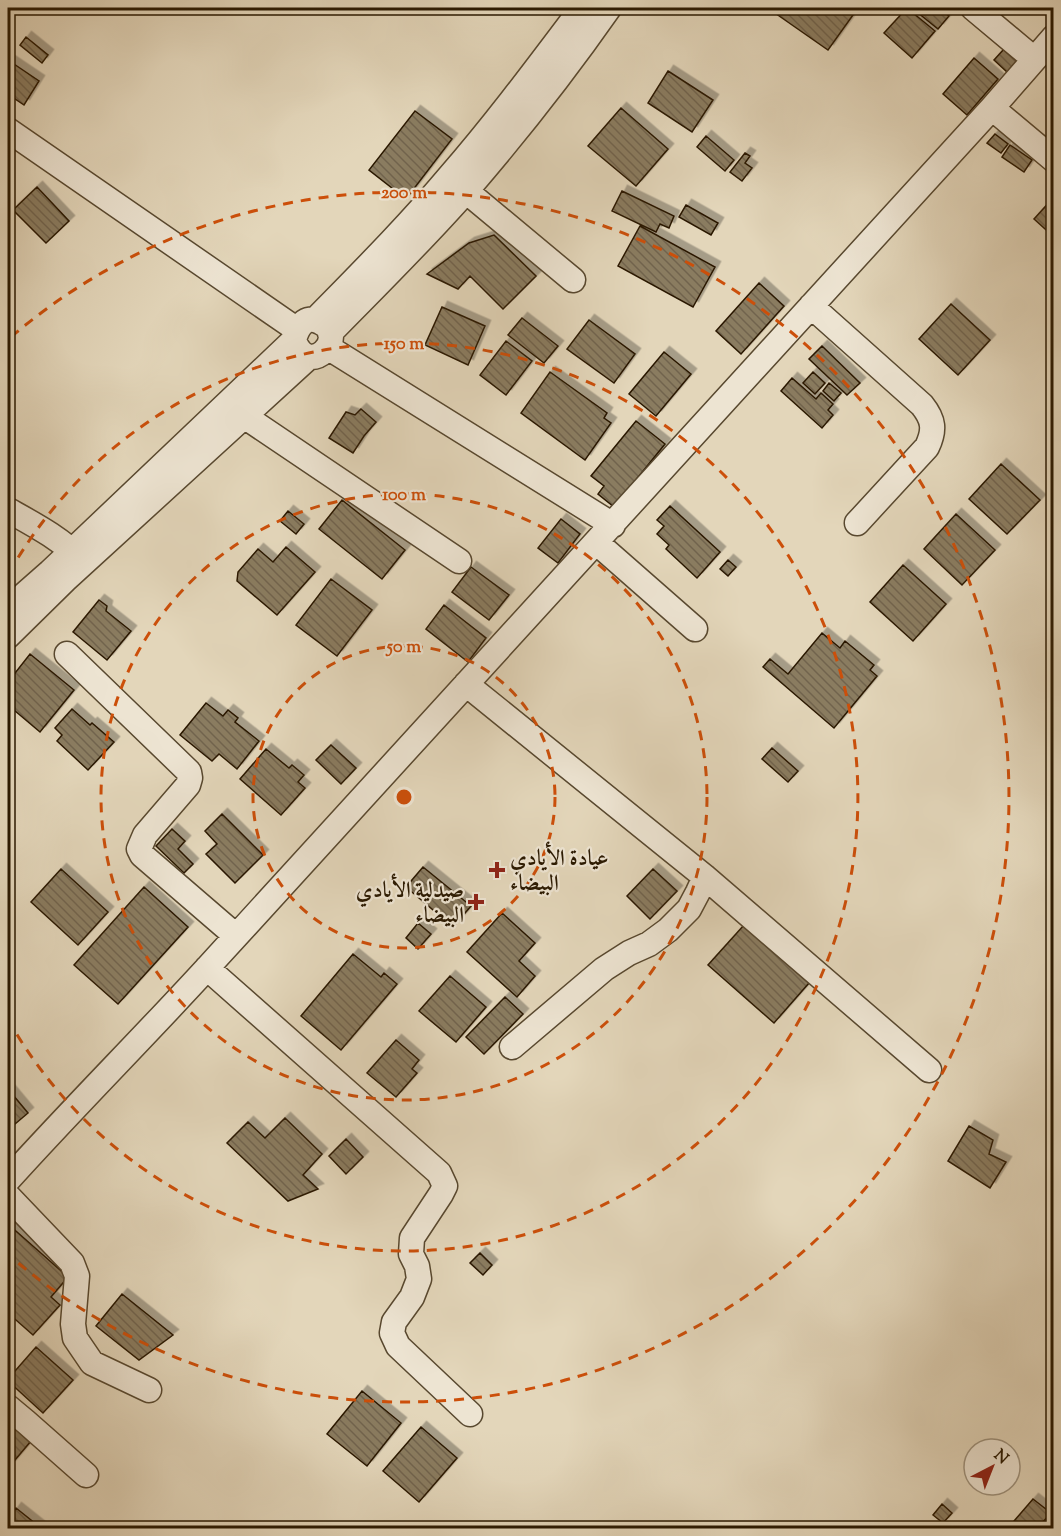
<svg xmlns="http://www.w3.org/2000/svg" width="1061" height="1536" viewBox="0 0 1061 1536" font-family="'Sorts Mill Goudy',Amiri,serif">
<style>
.building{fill:url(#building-back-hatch);stroke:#2a1901;stroke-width:1.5;filter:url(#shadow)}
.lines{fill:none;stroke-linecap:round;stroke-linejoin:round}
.minor-casing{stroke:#58482f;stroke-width:27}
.minor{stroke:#ede4d2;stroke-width:24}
.ring{fill:none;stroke:#cc4f0a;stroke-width:3;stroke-dasharray:10 8}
.poi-dot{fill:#8f2418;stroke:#ede4d2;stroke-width:2}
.labels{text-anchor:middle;stroke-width:4.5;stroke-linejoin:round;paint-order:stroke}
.poi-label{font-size:22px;font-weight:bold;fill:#2a1901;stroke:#ede4d2;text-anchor:start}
.centre{fill:#cc4f0a;stroke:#ede4d2;stroke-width:3}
.ring-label{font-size:18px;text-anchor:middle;font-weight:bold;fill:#cc4f0a;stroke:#ede4d2;stroke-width:4.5;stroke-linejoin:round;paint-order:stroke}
</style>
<defs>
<pattern id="building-back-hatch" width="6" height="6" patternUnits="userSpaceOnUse" patternTransform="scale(1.5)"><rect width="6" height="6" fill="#8a7b61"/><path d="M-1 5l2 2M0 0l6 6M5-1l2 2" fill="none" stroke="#71644e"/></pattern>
<filter id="shadow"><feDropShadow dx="5.5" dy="-5.5" stdDeviation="0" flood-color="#0004"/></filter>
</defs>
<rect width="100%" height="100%" fill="#e3d6ba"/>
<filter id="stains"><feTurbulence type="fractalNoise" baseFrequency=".00333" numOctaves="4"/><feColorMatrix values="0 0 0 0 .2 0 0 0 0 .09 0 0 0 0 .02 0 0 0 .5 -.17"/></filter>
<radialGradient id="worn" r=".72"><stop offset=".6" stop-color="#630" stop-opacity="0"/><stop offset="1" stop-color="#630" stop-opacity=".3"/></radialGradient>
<path class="building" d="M775 8H858L828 50 772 11Z
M907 8 935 31 912 58 884 33Z
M912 8H938L949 16 938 29Z
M26 37 48 55 42 63 20 45Z
M1004 49 1018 61 1008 73 994 60Z
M974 58 998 79 967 115 943 94Z
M8 60 39 81 24 105 8 94Z
M668 71 713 100 692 132 648 103Z
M621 108 668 149 636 186 588 146Z
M415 111 452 139 406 199 369 170Z
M995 134 1008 144 1001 153 987 143Z
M706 136 734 160 725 171 697 147Z
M1010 145 1032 160 1024 172 1002 157Z
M745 153 750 156 745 163 752 168 742 181 730 172Z
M37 187 69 221 46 243 13 210Z
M622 191 674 216 669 228 660 224 656 232 612 211Z
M1054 197V237L1034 219Z
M686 205 718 223 711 235 679 217Z
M640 226 715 267 693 307 618 266Z
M494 235 536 276 503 309 470 276 458 289 427 274 469 243Z
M759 283 784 306 741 354 716 331Z
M951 304 990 340 958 375 919 339Z
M442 307 485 326 468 365 425 345Z
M522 318 558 346 544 363 508 335Z
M589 320 635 354 614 383 567 349Z
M506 341 532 361 506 395 480 375Z
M822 346 860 383 847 395 809 359Z
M664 352 691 374 656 416 629 394Z
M550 372 607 413 604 418 611 423 585 460 521 413Z
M813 372 825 383 815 394 803 383Z
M792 378 816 399 821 393 833 404 828 410 833 415 822 428 781 391Z
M829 383 841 393 834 401 823 391Z
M361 409 376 422 364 436 353 453 329 438 346 412 355 415Z
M636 421 665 444 614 507 598 494 604 486 591 476Z
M1001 464 1040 500 1007 534 969 499Z
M342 500 405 550 382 579 319 529Z
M670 506 720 552 697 578 666 549 669 545 657 534 664 526 657 520Z
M288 511 304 524 296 534 280 521Z
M956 514 995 550 962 585 924 549Z
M561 519 580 534 558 563 538 548Z
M286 547 315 572 277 615 237 581 238 572 258 549 273 562Z
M728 560 736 567 728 576 720 569Z
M903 565 946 604 913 641 870 602Z
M471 567 509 595 489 620 452 592Z
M331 579 372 610 337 656 296 625Z
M99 600 107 606 106 611 131 631 107 660 73 632Z
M444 605 486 638 468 662 426 629Z
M822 633 840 648 845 641 874 665 870 670 877 676 834 728 763 667 770 659 788 674Z
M30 654 74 690 40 732 8 705V682Z
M206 703 223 716 228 710 238 718 235 722 259 741 237 769 219 754 212 761 180 735Z
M72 709 90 725 92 723 114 742 88 770 57 741 62 735 55 728Z
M331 745 356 768 341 784 316 760Z
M772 748 798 771 788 782 762 759Z
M266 749 289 768 292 765 304 775 298 782 305 788 281 815 240 779Z
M222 814 263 855 235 883 206 854 217 844 205 831Z
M172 829 185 841 178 849 193 864 184 873 156 846Z
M423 867 471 906 453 927 406 887Z
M61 869 108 912 78 945 31 902Z
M653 869 677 891 650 919 627 896Z
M144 887 188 927 118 1004 74 965Z
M502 913 535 943 519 961 535 976 517 997 467 952Z
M418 923 431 934 418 949 406 938Z
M744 925 809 983 774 1023 708 965Z
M353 954 381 977 384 973 397 984 341 1050 301 1016Z
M450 976 486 1007 456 1042 419 1011Z
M505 997 523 1014 484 1054 466 1037Z
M396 1040 419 1060 412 1069 417 1073 396 1097 367 1073Z
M8 1089 28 1113 8 1130Z
M285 1118 322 1154 303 1175 318 1189 288 1201 227 1143 248 1122 265 1138Z
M969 1126 993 1140 989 1154 1006 1162 990 1188 948 1161Z
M346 1139 363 1157 346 1174 329 1156Z
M8 1224 68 1277 51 1297 60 1305 33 1335 8 1313Z
M480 1253 492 1265 483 1275 470 1263Z
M122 1294 173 1335 139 1360 96 1326Z
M36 1347 73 1380 43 1413 8 1381V1379Z
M362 1391 401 1423 367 1466 327 1434Z
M8 1421 31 1441 10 1466 8 1464Z
M421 1427 457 1458 419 1502 383 1471Z
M1054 1460V1482L1048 1478 1053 1472 1048 1468Z
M1033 1499 1051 1513 1042 1523 1048 1528H1008Z
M942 1504 952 1513 943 1523 933 1515Z
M16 1508 41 1528H8V1519Z"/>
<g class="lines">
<defs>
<path id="minor" d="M973 8 1034 59
M992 108 1054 160
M8 130 296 329
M466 191 573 280
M811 306 922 405C934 420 935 430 927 447L857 523
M315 320C361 273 407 227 449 177 496 123 539 65 582 8
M330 333C376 286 423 240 466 191 517 132 565 71 609 8
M329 348 613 525
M244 416 459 561
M8 510C33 524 62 539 82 561
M597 543 695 629
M8 611 25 594 50 572 294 340C297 328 305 314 320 322 351 336 308 381 294 340
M8 636 65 580 309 357
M67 654 189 772 190 778 188 785 145 835 139 849 142 855 236 936
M466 684 705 877 929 1070
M207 968 439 1173 445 1186 441 1194 412 1238 411 1254 417 1266 419 1279 412 1297 394 1322 392 1333 398 1346 470 1414
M512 1047 604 969 629 953 649 944 668 930 689 909 698 892 705 877
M8 1180C73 1108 142 1039 208 967 470 682 731 395 992 108L1054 37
M8 1196 72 1263 77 1276 73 1324 75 1338 92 1363 149 1390
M8 1407 26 1422 86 1475"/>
</defs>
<use href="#minor" class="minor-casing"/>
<use href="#minor" class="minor"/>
</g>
<g class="ring">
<circle cx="404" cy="797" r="151"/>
<circle cx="404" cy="797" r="303"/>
<path d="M9 573A454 454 0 1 1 9 1021"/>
<path d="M11 337A605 605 0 1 1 11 1257"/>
</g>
<g class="poi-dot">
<path d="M494 861h6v6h6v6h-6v6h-6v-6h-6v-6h6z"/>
<path d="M473 893h6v6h6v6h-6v6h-6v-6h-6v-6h6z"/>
</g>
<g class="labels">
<g class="poi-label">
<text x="510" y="865">عيادة الأيادي<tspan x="510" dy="25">البيضاء</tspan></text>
<text x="464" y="897" text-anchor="end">صيدلية الأيادي<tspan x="464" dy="25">البيضاء</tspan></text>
</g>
</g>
<circle cx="404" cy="797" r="9" class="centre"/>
<g class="ring-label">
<text x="404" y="198">200 m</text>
<text x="404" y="349">150 m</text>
<text x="404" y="500">100 m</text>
<text x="404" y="652">50 m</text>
</g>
<rect width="1061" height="1536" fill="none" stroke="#e3d6ba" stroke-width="30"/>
<rect x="9" y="9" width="1043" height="1518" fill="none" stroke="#2a1901" stroke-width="3"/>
<rect x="15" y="15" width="1031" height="1506" fill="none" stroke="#2a1901" stroke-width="1.5"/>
<g transform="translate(992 1467) rotate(42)"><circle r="28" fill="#ede4d2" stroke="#9f937e" stroke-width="1.5"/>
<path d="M0-4.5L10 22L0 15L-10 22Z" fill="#8f2418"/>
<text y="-9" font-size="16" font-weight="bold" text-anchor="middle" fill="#2a1901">N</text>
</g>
<rect width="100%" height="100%" filter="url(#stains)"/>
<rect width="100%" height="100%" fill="url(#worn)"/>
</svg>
